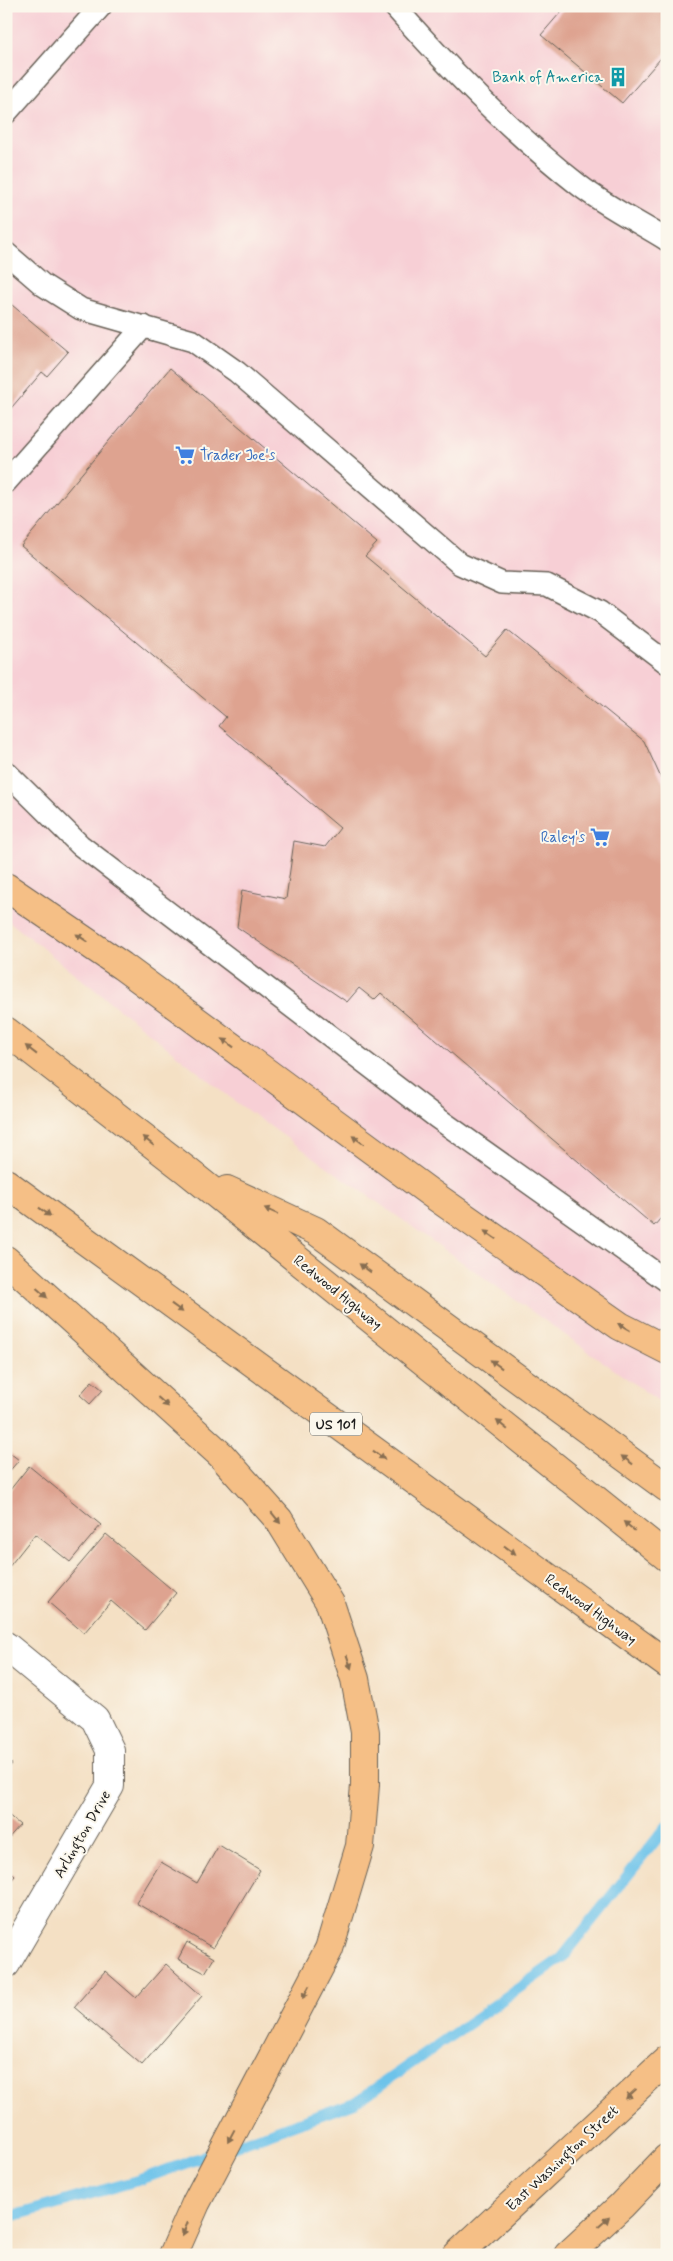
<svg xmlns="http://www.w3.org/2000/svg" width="673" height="2261" viewBox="0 0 673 2261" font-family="Mynerve,sans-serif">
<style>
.built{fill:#f7cfd5}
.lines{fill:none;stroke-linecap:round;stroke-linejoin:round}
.stream{stroke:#6dc3ea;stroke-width:11}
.building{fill:#dea390}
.lane-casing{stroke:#686157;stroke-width:24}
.street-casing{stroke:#686157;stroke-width:30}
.primary-casing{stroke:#686157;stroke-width:30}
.highway-casing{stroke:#686157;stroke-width:30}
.lane{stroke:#fff;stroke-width:21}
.street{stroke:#fff;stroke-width:28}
.primary{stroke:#f5bf86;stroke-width:28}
.highway{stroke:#f5bf86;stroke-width:28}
.oneway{fill:#886e51}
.labels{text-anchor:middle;stroke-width:4;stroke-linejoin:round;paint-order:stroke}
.shield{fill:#fbf7ec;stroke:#5f5e5a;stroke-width:1}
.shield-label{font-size:14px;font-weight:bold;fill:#1c1c1c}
.culture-label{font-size:15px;fill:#0d838f;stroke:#fbf7ec;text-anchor:end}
.shop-label{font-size:15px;fill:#366cbe;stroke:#fbf7ec;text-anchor:start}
.street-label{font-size:15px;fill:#1c1c1c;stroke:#fbf7ec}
</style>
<rect width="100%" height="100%" fill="#fbf7ec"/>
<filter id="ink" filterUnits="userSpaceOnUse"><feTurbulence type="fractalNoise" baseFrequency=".02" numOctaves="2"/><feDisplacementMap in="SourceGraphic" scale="10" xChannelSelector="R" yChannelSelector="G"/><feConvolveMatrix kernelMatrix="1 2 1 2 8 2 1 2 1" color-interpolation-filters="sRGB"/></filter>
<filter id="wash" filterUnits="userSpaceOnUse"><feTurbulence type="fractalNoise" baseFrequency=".0096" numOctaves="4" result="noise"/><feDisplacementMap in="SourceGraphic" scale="20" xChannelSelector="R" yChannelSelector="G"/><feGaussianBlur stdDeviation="1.12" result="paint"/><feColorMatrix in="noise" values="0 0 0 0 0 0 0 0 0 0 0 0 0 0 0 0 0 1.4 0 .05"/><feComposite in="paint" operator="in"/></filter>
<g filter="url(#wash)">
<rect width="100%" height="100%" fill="#f4e0c4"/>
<path class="built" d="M6 6H667V1407L237 1103 6 919Z"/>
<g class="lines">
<path class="stream" d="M6 2218 139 2180 356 2102 562 1958 667 1826"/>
</g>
<g id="blocks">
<path class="building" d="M566 6H667V51L622 103 541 35Z
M6 300 68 352 47 376 42 372 6 414Z
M170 368 377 543 365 556 485 656 507 630 644 741 667 791V806L665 808 667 810V1211L654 1226 381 993 374 1000 359 988 347 1002 237 927 242 890 286 899 294 841 325 847 340 828 219 726 226 717 21 546Z
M92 1381 103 1390 90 1404 80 1395Z
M6 1450 19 1460 6 1475Z
M29 1466 101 1525 70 1562 35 1534 8 1568 6 1566V1495Z
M106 1534 176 1593 145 1630 111 1601 84 1633 48 1602Z
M6 1759 12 1764 6 1771Z
M6 1813 20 1825 6 1841Z
M219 1845 260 1870 213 1948 136 1903 161 1862 197 1883Z
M6 1868 15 1876 6 1886Z
M187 1942 214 1958 205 1973 178 1959Z
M166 1964 202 1996 142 2065 74 2007 105 1971 136 1998Z"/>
</g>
</g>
<g filter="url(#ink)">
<use href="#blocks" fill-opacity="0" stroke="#686157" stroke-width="1"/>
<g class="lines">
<defs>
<path id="lane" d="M394 6C451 71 512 133 580 186 606 206 638 222 667 240
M6 113 101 6
M6 253 43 285 81 309 193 341 237 372 460 564 502 583 547 585 600 612 667 663
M6 482 144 326
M6 772 80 845 436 1117 667 1281"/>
<path id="street" d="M6 1646 95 1719 110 1750V1786L6 1964"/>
<path id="primary" d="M457 2255 667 2060
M568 2255 621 2206 667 2158"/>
<path id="highway" d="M6 887 122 966 429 1192 620 1326 667 1350
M6 1031 186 1170 667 1557
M6 1183 667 1664
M227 1190 316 1231 667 1488
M6 1260 221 1455 279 1520 330 1603 355 1679 365 1732V1785L360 1846 329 1949 196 2203 173 2255"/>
</defs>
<use href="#lane" class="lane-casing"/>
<use href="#street" class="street-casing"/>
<use href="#primary" class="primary-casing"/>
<use href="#highway" class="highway-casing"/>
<use href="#lane" class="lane"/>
<use href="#street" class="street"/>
<use href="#primary" class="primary"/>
<use href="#highway" class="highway"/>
</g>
<defs><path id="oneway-solid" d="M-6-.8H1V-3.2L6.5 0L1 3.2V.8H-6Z" transform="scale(1.25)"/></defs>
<g class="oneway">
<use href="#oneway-solid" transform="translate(82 938) rotate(-146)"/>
<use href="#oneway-solid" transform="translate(228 1043) rotate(-144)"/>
<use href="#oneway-solid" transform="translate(31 1050) rotate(-142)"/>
<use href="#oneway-solid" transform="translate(358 1140) rotate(-144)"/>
<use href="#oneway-solid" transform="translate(148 1141) rotate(-142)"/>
<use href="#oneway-solid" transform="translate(271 1211) rotate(-155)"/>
<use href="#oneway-solid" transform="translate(45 1212) rotate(36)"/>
<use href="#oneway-solid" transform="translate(490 1235) rotate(-145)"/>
<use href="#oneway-solid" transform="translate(365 1268) rotate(-144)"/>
<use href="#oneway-solid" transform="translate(42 1293) rotate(42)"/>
<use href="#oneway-solid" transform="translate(177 1308) rotate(36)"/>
<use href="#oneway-solid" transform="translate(624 1327) rotate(-150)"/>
<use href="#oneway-solid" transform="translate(496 1364) rotate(-144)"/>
<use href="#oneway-solid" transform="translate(163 1402) rotate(42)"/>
<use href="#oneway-solid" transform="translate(502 1425) rotate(-141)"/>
<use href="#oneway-solid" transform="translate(379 1455) rotate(36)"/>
<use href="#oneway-solid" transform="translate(627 1460) rotate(-144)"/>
<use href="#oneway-solid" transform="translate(276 1518) rotate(51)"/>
<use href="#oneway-solid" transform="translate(629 1526) rotate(-141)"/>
<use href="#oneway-solid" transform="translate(510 1550) rotate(36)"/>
<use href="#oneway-solid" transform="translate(349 1662) rotate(71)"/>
<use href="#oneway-solid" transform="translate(306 1992) rotate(118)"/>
<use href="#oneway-solid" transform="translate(631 2094) rotate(137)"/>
<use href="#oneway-solid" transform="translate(231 2136) rotate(118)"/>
<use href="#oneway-solid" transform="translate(604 2222) rotate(-42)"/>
<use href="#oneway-solid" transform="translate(185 2229) rotate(113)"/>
</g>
</g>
<defs>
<symbol id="building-bare" viewBox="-9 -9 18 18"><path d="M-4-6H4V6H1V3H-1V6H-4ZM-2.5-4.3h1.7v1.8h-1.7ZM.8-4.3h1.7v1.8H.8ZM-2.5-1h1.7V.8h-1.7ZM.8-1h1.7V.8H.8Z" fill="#0f9aa8" stroke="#fbf7ec" stroke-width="2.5" paint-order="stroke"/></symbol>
<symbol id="supermarket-bare" viewBox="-9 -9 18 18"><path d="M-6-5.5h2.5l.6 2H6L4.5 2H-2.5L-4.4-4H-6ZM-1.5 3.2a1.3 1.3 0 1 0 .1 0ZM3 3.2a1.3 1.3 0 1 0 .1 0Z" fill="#3f7fe0" stroke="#fbf7ec" stroke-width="2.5" paint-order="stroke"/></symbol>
</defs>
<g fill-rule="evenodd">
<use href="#building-bare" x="604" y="63" width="28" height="28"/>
<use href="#supermarket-bare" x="171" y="441" width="28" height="28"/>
<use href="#supermarket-bare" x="586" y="823" width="28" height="28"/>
</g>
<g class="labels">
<rect class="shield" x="310" y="1412.5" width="52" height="23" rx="4"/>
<g class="shield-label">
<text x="336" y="1429">US 101</text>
</g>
<g class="culture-label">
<text x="603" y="82">Bank of America</text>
</g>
<g class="shop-label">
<text x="200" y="460">Trader Joe's</text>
<text x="585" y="842" text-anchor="end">Raley's</text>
</g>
<g class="street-label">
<text transform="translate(338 1292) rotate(39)" y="5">Redwood Highway</text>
<text transform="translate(591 1609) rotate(36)" y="5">Redwood Highway</text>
<text transform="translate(82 1834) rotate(-60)" y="5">Arlington Drive</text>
<text transform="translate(562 2158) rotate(-43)" y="5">East Washington Street</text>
</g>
</g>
<rect width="673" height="2261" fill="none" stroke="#fbf7ec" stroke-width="25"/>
</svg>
